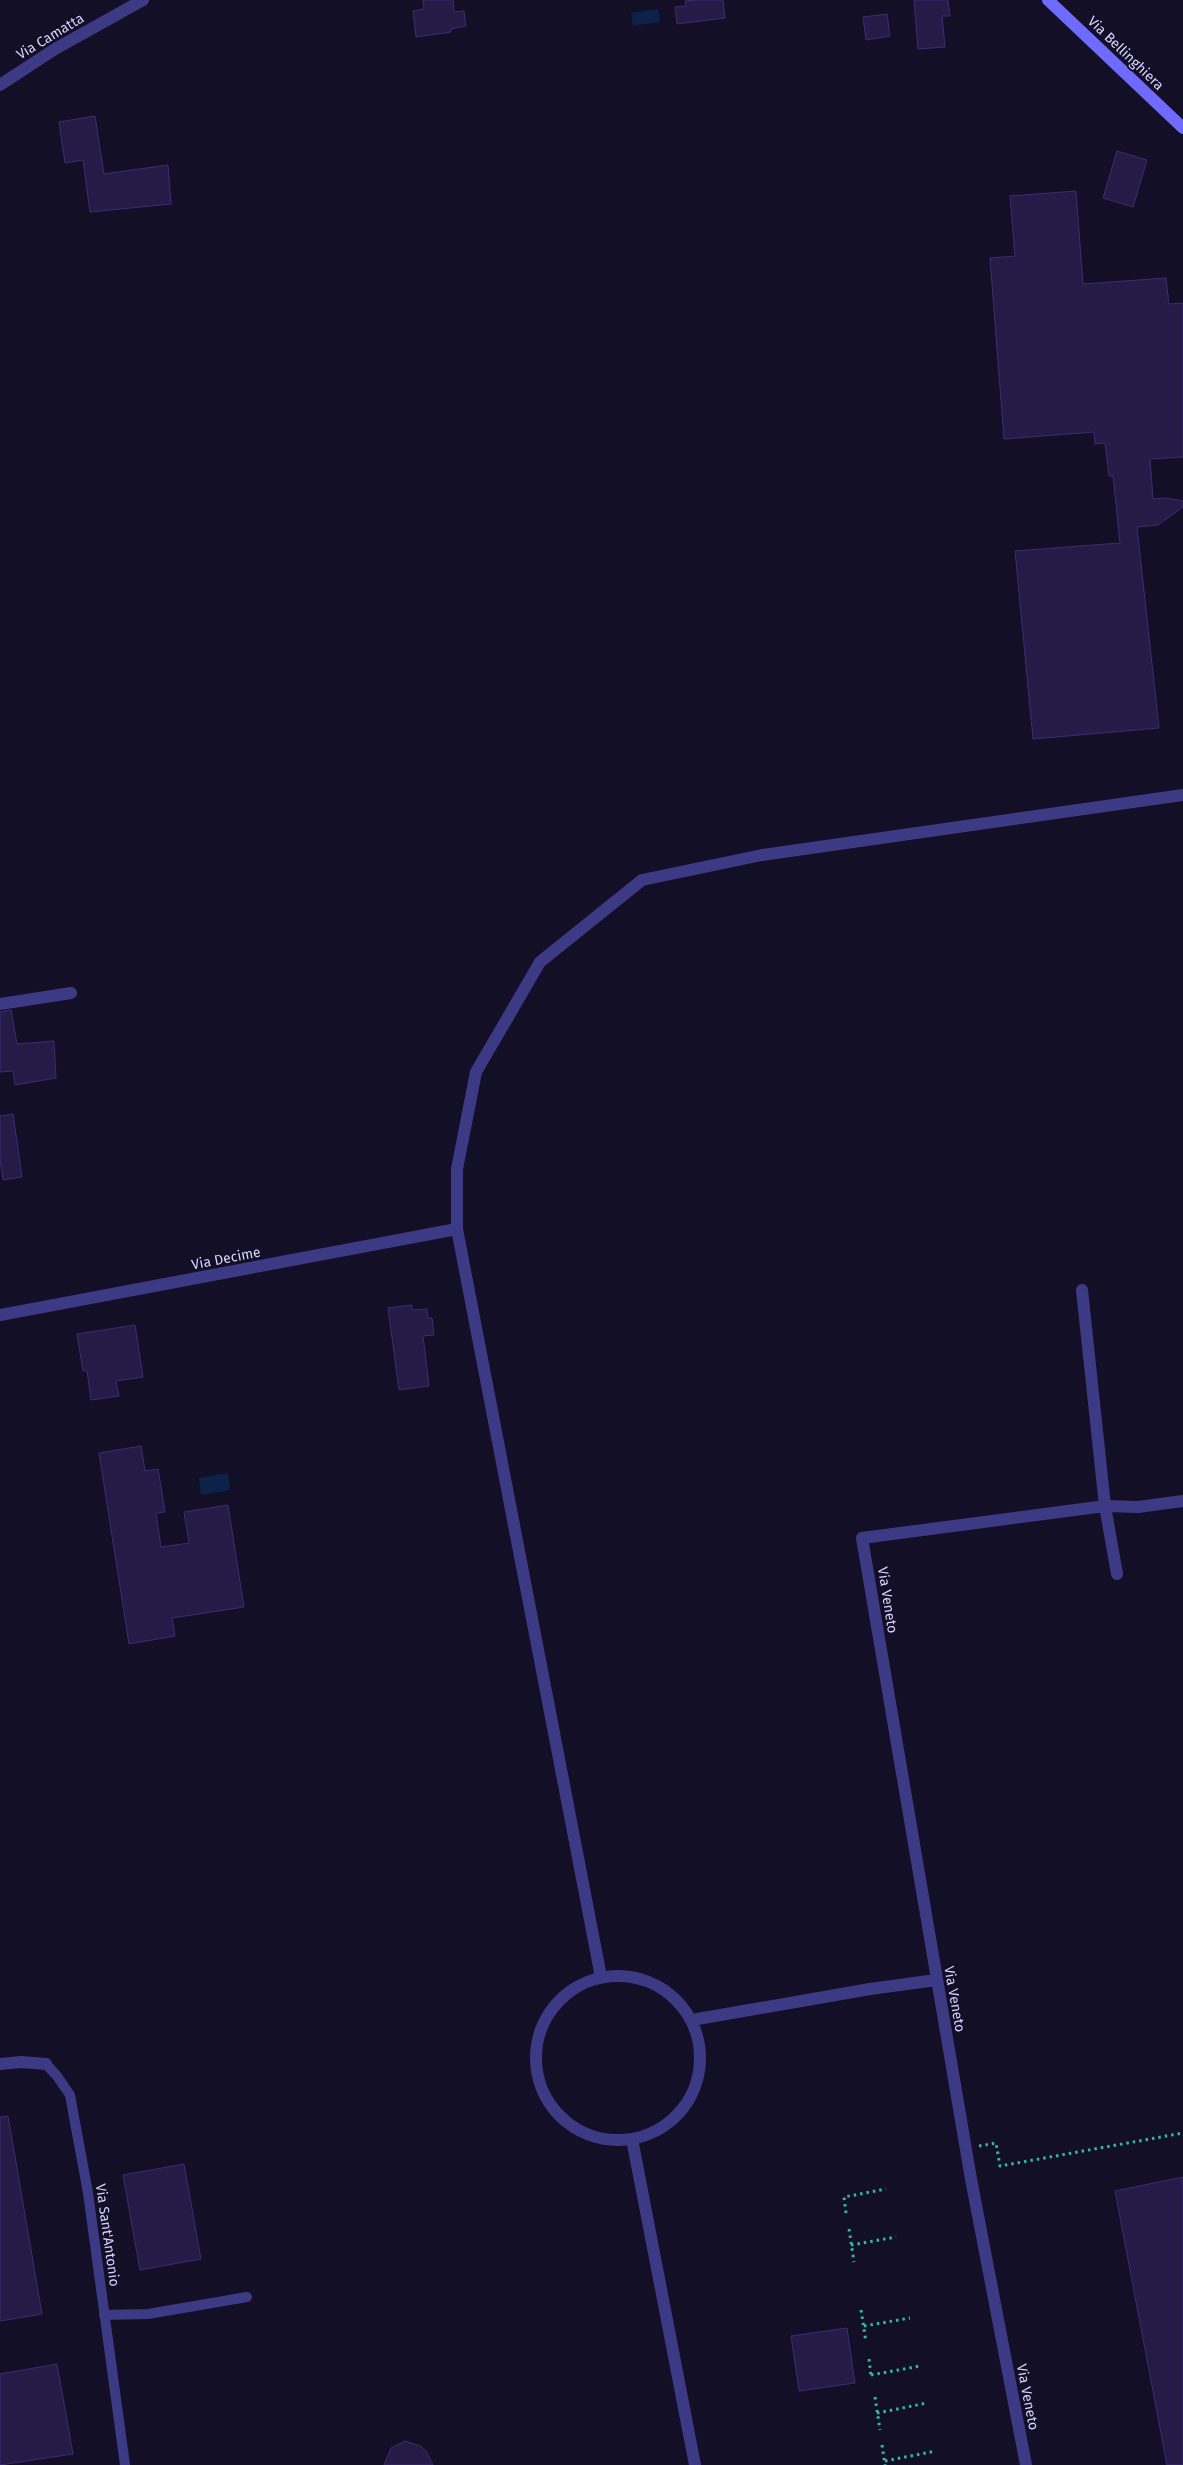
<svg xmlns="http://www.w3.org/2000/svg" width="1183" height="2465" viewBox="0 0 1183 2465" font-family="'Fira Sans',sans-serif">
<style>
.water{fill:#0c2248}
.building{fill:#241b47;stroke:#3b2d73}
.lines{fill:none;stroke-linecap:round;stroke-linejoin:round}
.path{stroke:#2fb8b0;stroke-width:3;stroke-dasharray:2.5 4;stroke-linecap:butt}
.service{stroke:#3d3a85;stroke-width:10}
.minor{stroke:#3d3a85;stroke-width:12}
.tertiary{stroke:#3d3a85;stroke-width:12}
.secondary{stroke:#6f6bff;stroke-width:12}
.labels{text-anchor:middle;stroke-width:4;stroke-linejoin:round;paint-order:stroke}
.street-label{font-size:14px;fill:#d9d4ff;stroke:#130f26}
</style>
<rect width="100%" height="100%" fill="#130f26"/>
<path class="water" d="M658 9 660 22 633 26 631 13Z
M228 1473 230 1490 201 1495 199 1478Z"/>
<path class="building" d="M423 0H453L454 12 464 11 466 26 451 29V32L416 37 413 11 424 9Z
M696 0H723L725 18 677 24 675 7 686 6 685 1Z
M914 0H948L950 16H942L945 47 918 49Z
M887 14 890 36 866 40 863 17Z
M95 116 104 174 168 165 171 204 90 212 83 160 65 163 59 122Z
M1117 151 1147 160 1133 207 1103 198Z
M1076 191 1083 284 1166 278 1169 304 1183 303V457L1150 459 1153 499 1166 498 1183 501V507L1158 525 1137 527 1159 728 1033 739 1015 551 1120 543 1113 476H1109L1105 443 1095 444 1094 432 1004 439 990 258 1015 256 1010 196Z
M11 1010 17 1044 54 1041 56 1078 15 1085 13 1071 0 1072V1012Z
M13 1114 22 1177 3 1180 0 1159V1116Z
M412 1305V1310L427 1309 428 1318H432L434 1335 423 1336 429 1386 399 1390 388 1308Z
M135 1325 143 1377 116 1381 119 1396 91 1400 87 1371H83L77 1334Z
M141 1446 145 1471 158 1469 165 1512 156 1513 161 1547 189 1543 184 1512 228 1505 244 1607 172 1618 175 1636 129 1644 99 1453Z
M8 2116 42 2314 0 2321V2117Z
M184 2164 201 2259 140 2270 123 2175Z
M1183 2177V2465H1167L1115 2191Z
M847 2328 855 2383 799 2391 791 2336Z
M57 2364 73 2454 0 2465V2374Z
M405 2441 420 2446 426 2451 433 2465H384L391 2448Z"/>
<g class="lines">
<path class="path" d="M979 2146 996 2143 1000 2166 1183 2133
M846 2213 844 2197 886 2189
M849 2229 854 2262
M851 2245 896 2237
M861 2310 866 2342
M864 2326 910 2318
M869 2359 871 2376
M871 2375 920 2366
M875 2397 880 2430
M877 2413 927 2403
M882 2445 885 2465
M885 2461 936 2451"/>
<path class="service" d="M46 2064 57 2076 70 2095 88 2193 125 2465
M104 2315 148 2314 247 2297"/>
<path class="minor" d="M0 85 55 49 143 0
M0 1004 71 993
M0 1315 457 1229
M1105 1506 1138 1507 1183 1501
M601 1977 457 1229V1169L476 1072 540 962 642 880 762 855 1183 795
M0 2064 21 2062 46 2064"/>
<path class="tertiary" d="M1082 1290 1105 1506 1117 1574
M536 2058a82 82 0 1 1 164 0a82 82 0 1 1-164 0Z
M692 2020 870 1989 936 1980
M632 2139 695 2465
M1026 2465 971 2179 862 1538 1105 1506"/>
<path class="secondary" d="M1048 0 1183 128"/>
</g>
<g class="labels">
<g class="street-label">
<text transform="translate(50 36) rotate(-31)" y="5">Via Camatta</text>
<text transform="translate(1126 53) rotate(44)" y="5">Via Bellinghiera</text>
<text transform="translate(226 1258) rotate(-11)" y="5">Via Decime</text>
<text transform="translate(888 1600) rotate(81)" y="5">Via Veneto</text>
<text transform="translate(955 1999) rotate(80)" y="5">Via Veneto</text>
<text transform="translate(108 2235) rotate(82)" y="5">Via Sant'Antonio</text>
<text transform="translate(1028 2397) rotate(79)" y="5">Via Veneto</text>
</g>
</g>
</svg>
